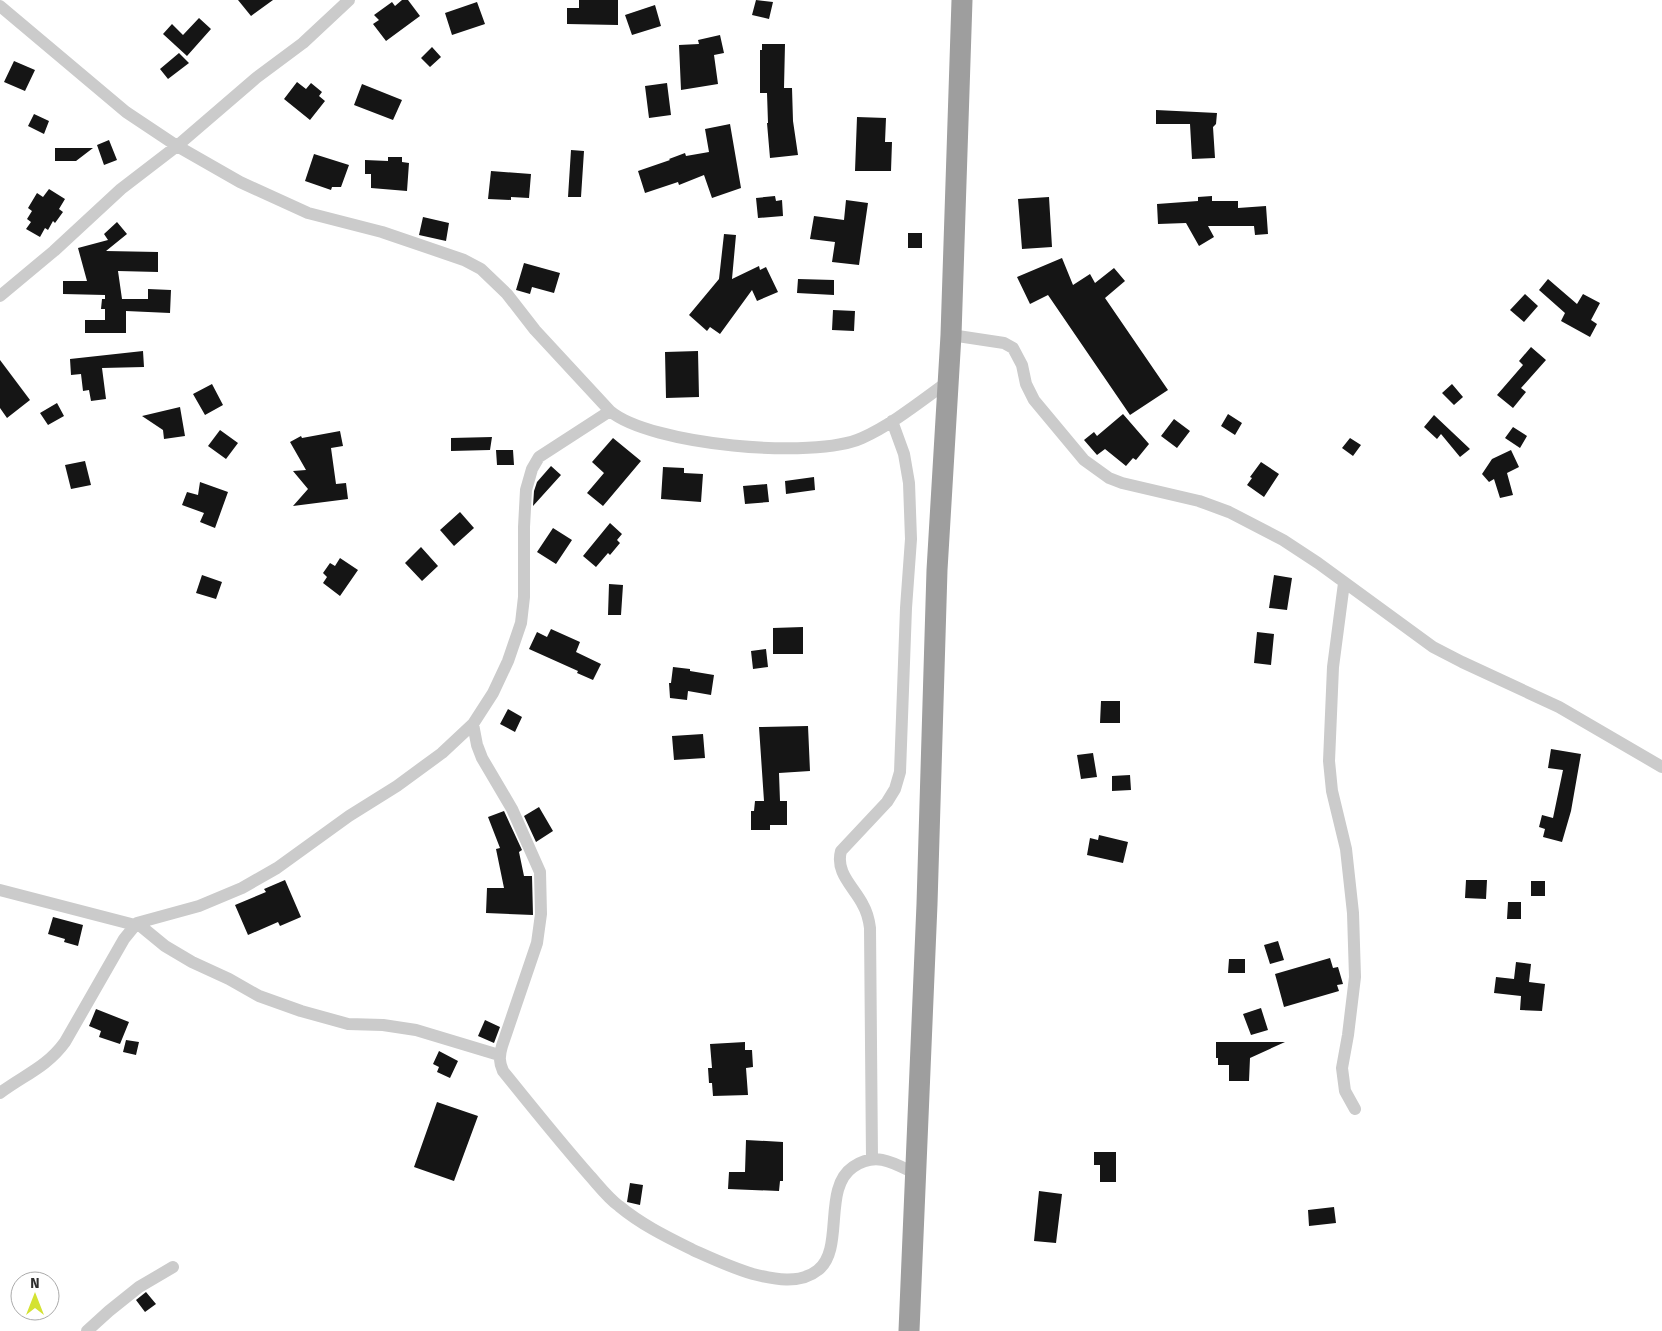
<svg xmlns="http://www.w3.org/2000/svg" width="1662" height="1331" viewBox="0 0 1662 1331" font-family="'Fira Sans',sans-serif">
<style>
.building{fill:#151515}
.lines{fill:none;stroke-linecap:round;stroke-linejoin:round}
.minor{stroke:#cbcbcb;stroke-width:12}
.trunk{stroke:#9e9e9e;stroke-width:21}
</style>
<rect width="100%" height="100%" fill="#fff"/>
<path class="building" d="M238 0H273L251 16Z
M402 0H408L420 16 386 41 373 24 379 20 374 15 392 2 395 6Z
M579 0H618V25L567 24V8H579Z
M756 0 773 2 769 19 752 15Z
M477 2 485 24 452 35 445 13Z
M655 5 661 26 632 35 625 15Z
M199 18 211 29 187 56 163 34 172 24 183 35Z
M720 35 724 53 714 55 718 84 681 90 679 45 699 44 698 40Z
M762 44H785L784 88H792L793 121 798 155 770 158 767 123H768L767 93H760V50H762Z
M432 47 441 57 430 67 421 58Z
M179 53 189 63 168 79 160 69Z
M14 61 35 70 25 91 4 82Z
M297 82 306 89 311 83 322 92 319 96 325 101 310 120 284 99Z
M667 83 671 115 649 118 645 86Z
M362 84 402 100 393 120 354 105Z
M1156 110 1217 113 1216 124 1213 127 1215 158 1192 159 1190 124H1156Z
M34 114 49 121 44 134 28 126Z
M857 117 886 118 885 142H892L891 171H855Z
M730 124 741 188 712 198 704 175 679 185 678 182 645 193 638 171 670 160 669 159 685 153 686 156 709 152 705 129Z
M109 140 117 160 104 165 97 145Z
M55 148H93L76 161H55Z
M571 150 584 151 581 197H568Z
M314 154 349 165 341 187H332L331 190 305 181Z
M388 157H402V162L409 163 407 191 371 188V174H365V160L388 161Z
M491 171 531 174 529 198 511 197V200L488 199Z
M49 189 65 199 59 209 63 212 55 223 53 221 48 230 45 228 40 237 26 229 31 222 27 219 32 211 28 208 37 193 43 197Z
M775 196 776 201 782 200 783 216 758 218 756 198Z
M1212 196V201H1238V208L1266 206 1268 234 1255 235 1254 226H1208L1214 237 1199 246 1186 223 1158 224 1157 204 1198 201V197Z
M1049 197 1052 247 1022 249 1018 199Z
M846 200 868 203 859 265 832 262 835 242 810 239 814 216 844 220Z
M423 217 449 223 446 241 419 235Z
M117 222 127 234 106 251 158 252V272L118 271 122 299H148V289L171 290 170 313 126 311V333H85V320H105V309H101L102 299H105V295L63 294V281H87L78 248 108 240 104 234Z
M908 233H922V248H908Z
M724 234 736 235 732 279 759 266 760 270 766 267 778 292 757 301 752 290 720 334 710 327 707 331 689 315 719 279Z
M1062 258 1073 285 1090 274 1095 283 1114 268 1125 281 1105 298 1168 390 1130 415 1048 295 1030 304 1017 277Z
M524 263 560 273 554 293 532 287 530 294 516 290Z
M798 279 834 280V295L797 293Z
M1548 279 1577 304 1583 294 1600 303 1591 320 1597 324 1590 337 1561 321 1565 313 1539 290Z
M1525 294 1538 306 1524 322 1510 310Z
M833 310 855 311 854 331 832 330Z
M1531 347 1546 360 1521 388 1526 392 1513 408 1497 395 1523 365 1519 361Z
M143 351 144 367 102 368 106 399 91 401 89 390 83 391 81 374 71 375 70 359Z
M698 351 699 397 666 398 665 352Z
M0 360 30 400 7 418 0 408Z
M212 384 223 405 205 415 193 394Z
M1452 384 1463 397 1454 405 1442 393Z
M57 403 64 416 48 425 40 413Z
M180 407 185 436 164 439 163 430 142 416Z
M1123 414 1149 444 1136 460 1133 458 1126 466 1105 449 1097 455 1084 440 1094 432 1097 436Z
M1228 414 1242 423 1235 435 1221 426Z
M1434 415 1470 449 1460 457 1441 434 1437 439 1424 427Z
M1174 419 1190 431 1177 448 1161 436Z
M1513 427 1527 436 1520 448 1505 438Z
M220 430 238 443 226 459 208 446Z
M340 431 343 446 331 448 336 484 346 483 348 499 293 506 308 489 293 471 306 470 290 442 301 436 302 438Z
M492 437 490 450 451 451V438Z
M613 438 641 461 603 506 587 493 604 473 592 462Z
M1350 438 1361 445 1353 456 1342 448Z
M496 450H513L514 465H497Z
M1511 450 1519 467 1507 473 1513 495 1500 498 1494 479 1489 482 1482 474 1492 459Z
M85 461 91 485 71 489 65 465Z
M1261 462 1279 474 1264 497 1247 485 1252 478 1250 477Z
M551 466 561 475 533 506 534 491 537 482Z
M663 467 684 468V473L703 474 701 502 661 499Z
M814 477 815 490 786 494 785 481Z
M200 482 228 492 215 528 200 522 204 513 182 505 187 492 198 495Z
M767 484 769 502 745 504 743 486Z
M460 512 474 528 454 546 440 530Z
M610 523 622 534 617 540 620 543 610 555 608 553 596 567 583 556Z
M553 528 572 540 556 564 537 552Z
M421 547 438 566 422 581 405 563Z
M340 558 358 570 340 596 323 583 327 577 323 573 330 563 335 566Z
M202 575 222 582 216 599 196 593Z
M1274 575 1292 578 1287 610 1269 608Z
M609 584 623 585 621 615H608Z
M803 627V654H773V628Z
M551 629 580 642 576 652 601 664 593 680 577 673 578 671 529 649 537 632 547 637Z
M1257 632 1274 634 1271 665 1254 663Z
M766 649 768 667 753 669 751 651Z
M673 667 690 669V671L714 675 711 695 688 691 687 700 670 698 669 683H671Z
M1101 701H1120V723H1100Z
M508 709 522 717 515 732 500 724Z
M808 726 810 771 779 773 780 801H787V825H770V830H751V811H754L755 801H764L759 727Z
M703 734 705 758 674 760 672 736Z
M1551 749 1581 754 1571 811 1562 842 1543 837 1545 829 1539 827 1542 815 1553 818 1563 770 1548 768Z
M1093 753 1097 777 1081 779 1077 755Z
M1130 775 1131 790 1112 791V776Z
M539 807 553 831 536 842 524 816Z
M504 811 522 850 519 852 524 876H532L533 915 486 913 487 888H504L496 849 500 848 488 817Z
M1099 835 1128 842 1123 863 1087 855 1090 838 1098 840Z
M285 880 301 917 280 926 278 922 248 935 235 905 266 892 264 889Z
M1466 880H1487L1486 899 1465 898Z
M1531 881H1545V896H1531Z
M1508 902H1521V919H1507Z
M53 917 83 925 78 946 64 942 65 939 48 934Z
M1278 941 1284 960 1270 964 1264 945Z
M1330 958 1333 968 1338 967 1343 984 1337 985 1339 991 1284 1007 1275 974Z
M1229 959H1245V973H1228Z
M1516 962 1531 964 1529 982 1545 984 1542 1011 1520 1010 1521 996 1494 993 1496 977 1514 979Z
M1261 1008 1268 1030 1251 1035 1243 1014Z
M96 1009 129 1022 120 1044 99 1037 101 1031 89 1026Z
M485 1020 500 1027 494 1043 478 1036Z
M126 1040 139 1042 136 1055 123 1052Z
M745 1042V1050H752L753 1067 746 1068 748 1095 713 1096 712 1083H709L708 1068H712L710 1044Z
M1216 1042H1285L1250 1058 1249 1081H1229V1065H1218V1058H1216Z
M439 1051 458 1061 450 1078 437 1072 439 1067 433 1064Z
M437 1102 478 1116 454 1181 414 1167Z
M746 1140 783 1142V1181H780L779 1191 728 1189 729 1172H745Z
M1094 1152H1116V1182H1100V1165H1094Z
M630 1183 643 1185 640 1205 627 1202Z
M1039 1191 1062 1194 1056 1243 1034 1241Z
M1334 1207 1336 1223 1309 1226 1308 1210Z
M146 1292 156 1304 145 1312 136 1300Z"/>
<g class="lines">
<path class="minor" d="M0 6 126 112 177 146 240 182 308 213 382 232 464 260 481 269 507 294 535 330 610 411C650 445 814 460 862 438 893 424 921 401 949 381
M0 296 54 251 121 189 177 146 256 78 303 43 349 0
M951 335 1004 343 1013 348 1022 365 1026 384 1034 400 1084 460 1109 478 1122 483 1199 501 1229 512 1283 540 1318 563 1433 647 1462 662 1559 707 1662 767
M1344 583 1333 667 1329 761 1332 791 1346 849 1353 913 1355 977 1348 1035 1342 1068 1345 1091 1355 1109
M473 724 477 745 482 758 512 809 540 872 541 914 537 943 502 1046C499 1056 499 1062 503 1071 532 1107 560 1142 590 1176 599 1186 608 1198 619 1206 642 1225 667 1237 693 1250 713 1259 732 1268 753 1274 773 1279 800 1285 818 1270 845 1249 822 1188 853 1167 876 1151 894 1163 916 1174
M0 890 135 925
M137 923 165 946 192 962 229 979 259 996 301 1011 348 1024 383 1025 416 1030 499 1055
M0 1093C24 1075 47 1067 65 1042L124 939 137 923 199 906 242 888 277 868 349 816 397 786 442 753 473 724 493 693 508 661 521 623 524 597V527L526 490 532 469 539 457 610 411
M872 1159 870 928C869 920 867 912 863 905 854 887 835 873 841 851L887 802 895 789 900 772 906 608 911 539 909 483 904 454 892 421
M87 1331 109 1311 139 1287 173 1267"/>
<path class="trunk" d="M909 1331 927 904 937 570 951 335 962 0"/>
</g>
<g transform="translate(35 1296)"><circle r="24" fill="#ffffff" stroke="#ababab"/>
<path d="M0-4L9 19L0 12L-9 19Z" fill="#d4e232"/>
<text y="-8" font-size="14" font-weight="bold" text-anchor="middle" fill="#2e2e2e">N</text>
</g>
</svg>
